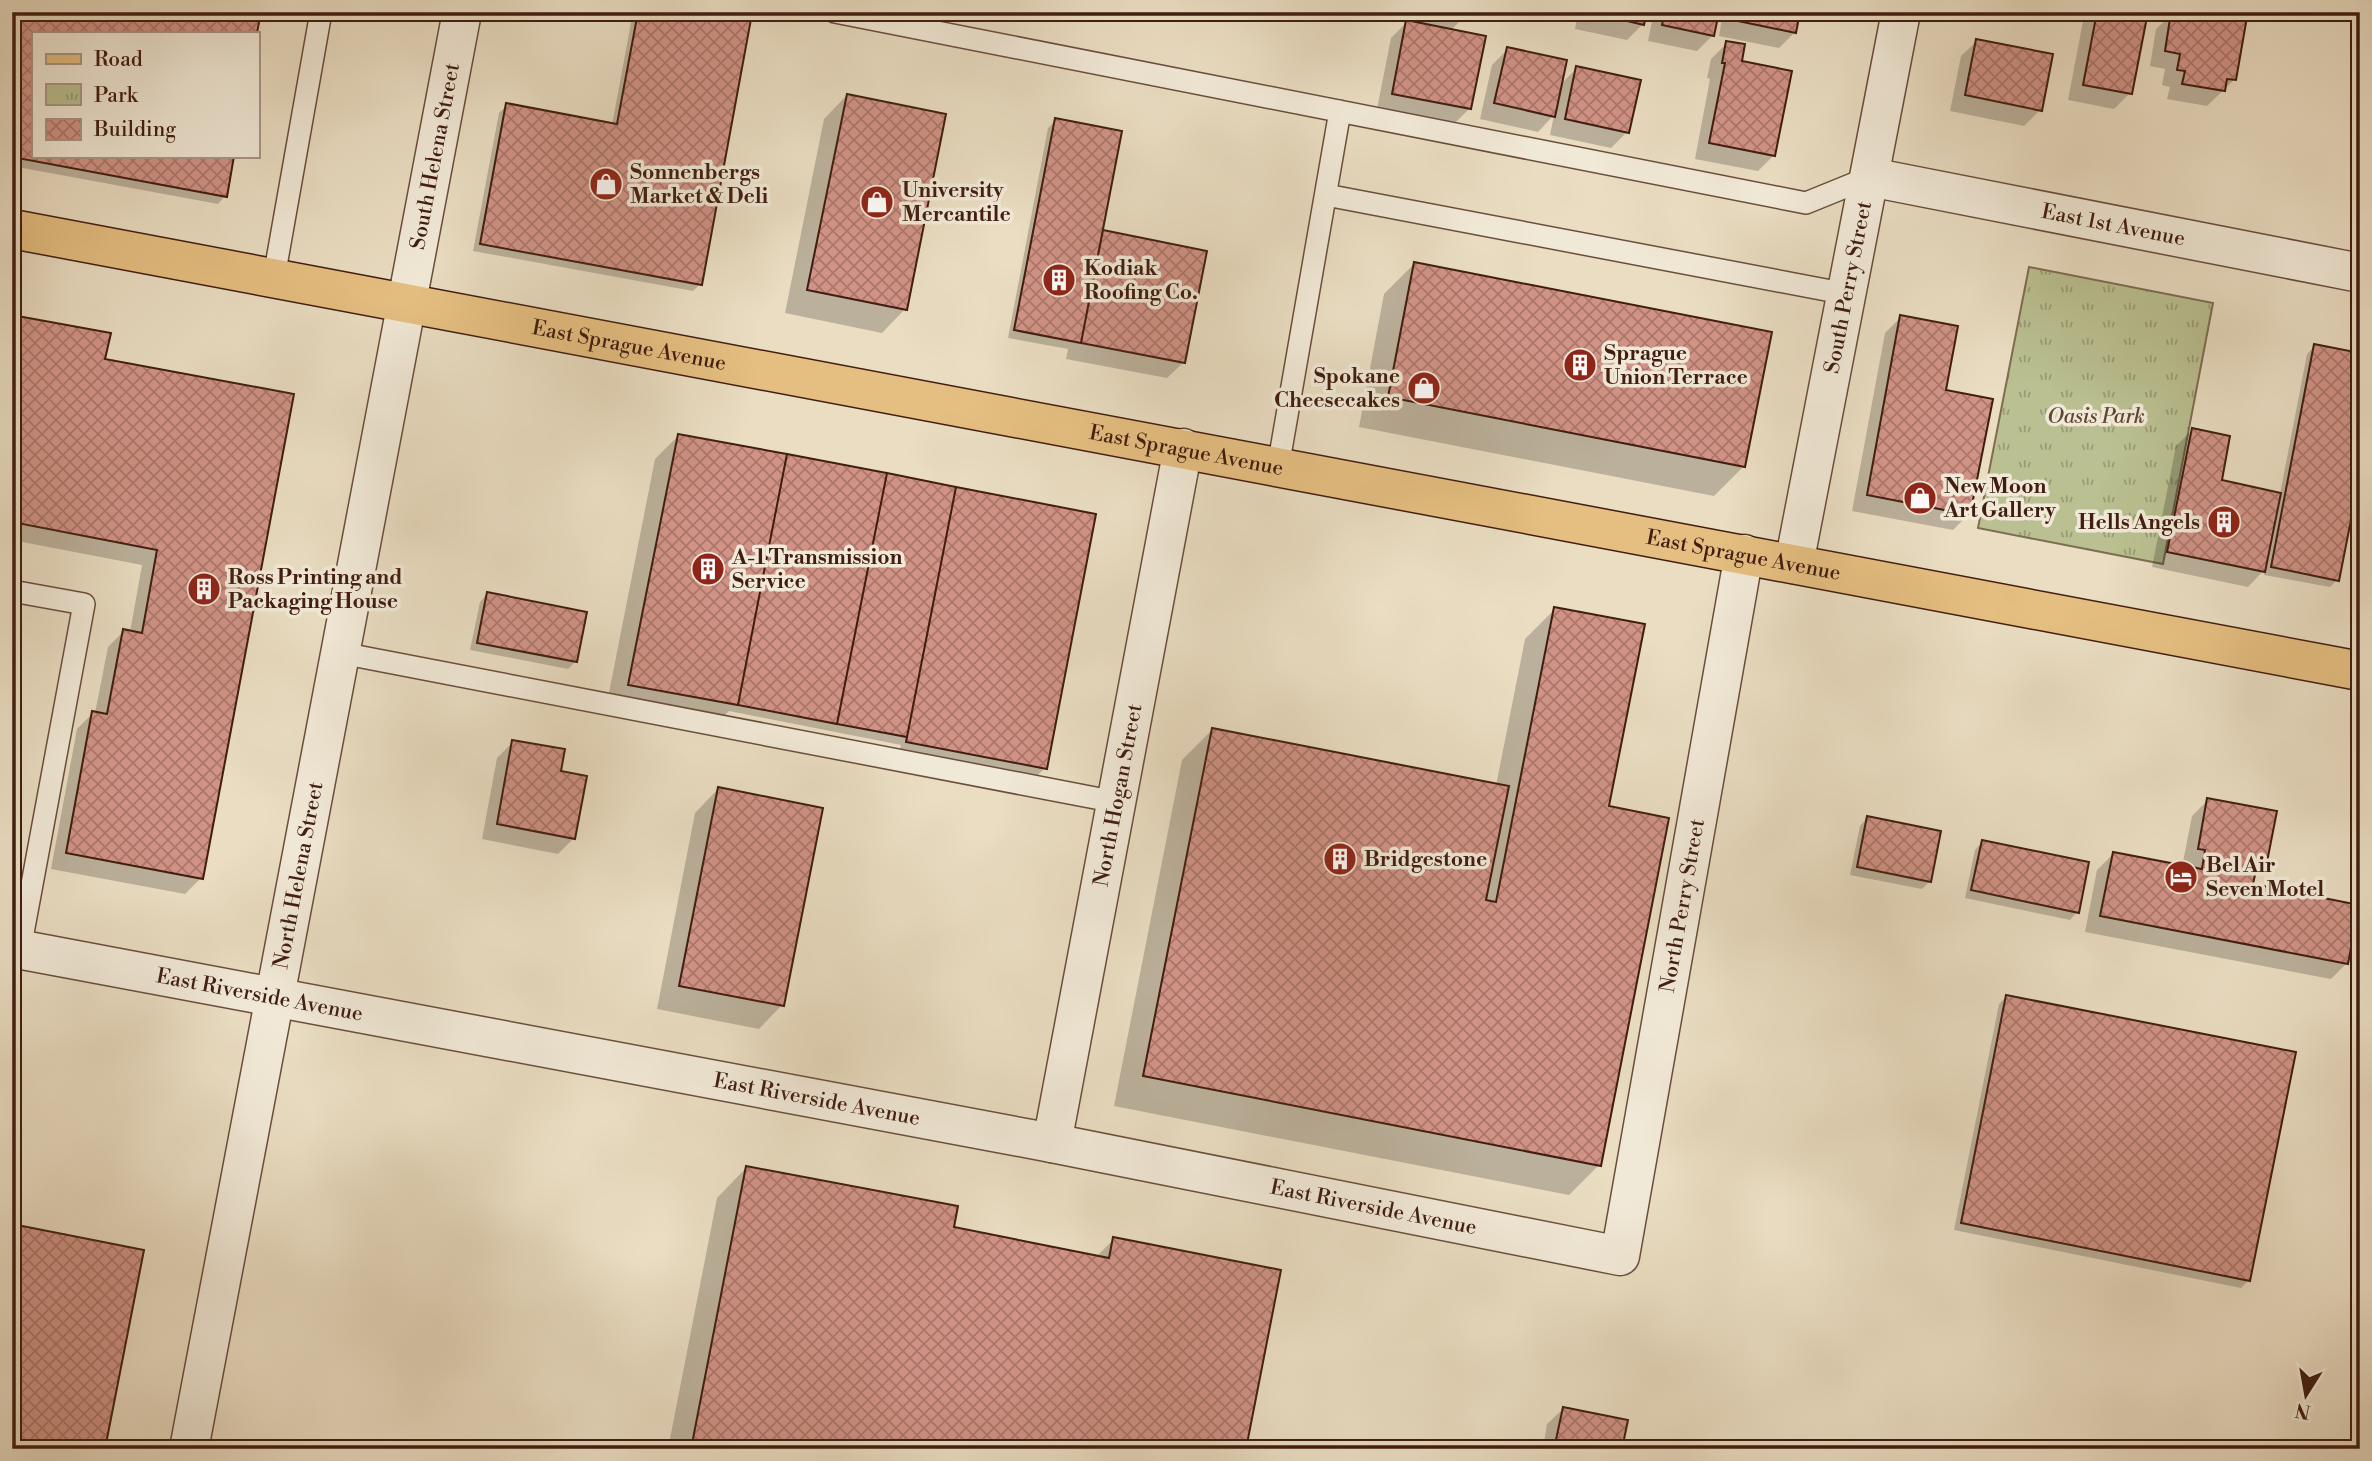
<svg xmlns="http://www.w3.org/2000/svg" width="2372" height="1461" viewBox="0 0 2372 1461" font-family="'Libre Bodoni',serif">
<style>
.park{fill:url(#park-tufts);stroke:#7d6e50;stroke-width:2}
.shadow{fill:#0003}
.building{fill:url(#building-cross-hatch);stroke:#401d10;stroke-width:2}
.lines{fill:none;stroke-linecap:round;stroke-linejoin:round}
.service-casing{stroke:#6a4d3c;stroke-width:24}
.minor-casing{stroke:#6a4d3c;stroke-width:41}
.tertiary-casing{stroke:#6a4d3c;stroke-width:41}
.primary-casing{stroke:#401d10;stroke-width:41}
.service{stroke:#f1e9d7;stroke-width:21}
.minor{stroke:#f1e9d7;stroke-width:38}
.tertiary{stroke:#f1e9d7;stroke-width:38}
.primary{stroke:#e5be81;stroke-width:38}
.labels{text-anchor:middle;stroke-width:7;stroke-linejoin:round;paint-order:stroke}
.street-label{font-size:21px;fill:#401d10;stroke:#f1e9d7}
.poi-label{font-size:21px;font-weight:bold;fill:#401d10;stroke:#f1e9d7;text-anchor:start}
.park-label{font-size:21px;font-style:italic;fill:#5e4630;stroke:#f1e9d7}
</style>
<defs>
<pattern id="park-tufts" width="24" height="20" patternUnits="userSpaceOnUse" patternTransform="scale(1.75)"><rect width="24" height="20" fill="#bac091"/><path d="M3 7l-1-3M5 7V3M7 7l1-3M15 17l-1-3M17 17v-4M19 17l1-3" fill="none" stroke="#999b75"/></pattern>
<pattern id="building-cross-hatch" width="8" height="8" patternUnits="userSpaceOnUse" patternTransform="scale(1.75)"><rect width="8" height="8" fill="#d19386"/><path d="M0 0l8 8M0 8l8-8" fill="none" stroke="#ab776c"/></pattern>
</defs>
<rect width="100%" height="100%" fill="#eaddc2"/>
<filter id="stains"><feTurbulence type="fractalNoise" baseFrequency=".00286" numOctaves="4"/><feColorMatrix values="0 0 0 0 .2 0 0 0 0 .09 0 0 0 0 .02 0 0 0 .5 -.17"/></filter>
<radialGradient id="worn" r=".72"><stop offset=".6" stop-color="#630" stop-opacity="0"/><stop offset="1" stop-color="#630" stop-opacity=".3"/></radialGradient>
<path class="park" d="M2029 267 2213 303 2163 564 1978 528Z"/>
<path class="shadow" d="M12 12H259L255 33H33V156H233L225 196 218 204 12 166Z
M633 12H704L700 284 693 291 473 251 499 113 507 105 612 125Z
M957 12 951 19 920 13V12Z
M1419 12H1495L1490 18 1477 16 1473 20 1463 18 1450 31 1470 108 1454 124 1377 109 1391 38 1407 22 1416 24Z
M1578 12H1645L1643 24 1627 40 1575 29Z
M1654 12H1718L1713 35 1697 51 1648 41Z
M1723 12H1799L1795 32 1779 48 1719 36Z
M2088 12H2146L2130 93 2114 109 2068 100 2084 16Z
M2172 14 2234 80 2207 106 2167 99 2170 87 2162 85 2165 69 2150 66 2156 29Z
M1977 41 2040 110 2024 126 1950 111 1961 56Z
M1727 43 1739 62 1774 155 1758 171 1695 159 1710 79 1707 78 1711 59Z
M1508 49 1560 85 1577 68 1627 132 1611 148 1550 135 1554 115 1538 132 1480 119 1492 65Z
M847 95 905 309 882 333 785 313 824 119Z
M1056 120 1101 232 1205 252 1183 363 1167 378 1066 359 1068 349 1008 338 1048 128Z
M1414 264 1744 466 1714 496 1359 427 1384 294Z
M12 317 103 361 292 396 201 878 185 894 51 869 77 729 93 713H95L108 647 124 631 130 632 142 565 12 540Z
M1901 317 1944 392 1969 514 1953 530 1852 511 1885 333Z
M2315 346 2337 580 2330 587 2264 575 2265 569 2248 587 2152 567 2176 446 2192 430 2220 482 2280 494 2307 354Z
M678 436 1045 768 1037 776 900 749 901 745 729 711 713 727 606 708 655 459Z
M487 594 576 661 568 669 470 650 480 602Z
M1555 609 1607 807 1599 1165 1569 1195 1114 1106 1182 760 1212 730 1496 786 1525 639Z
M513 742 559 772 574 838 558 854 482 839 497 758Z
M718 789 782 1005 759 1029 657 1009 695 813Z
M2208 800 2265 862 2254 874 2251 886 2347 963 2331 979 2085 932 2097 870 2113 854 2182 867 2192 816Z
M1867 818 1930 881 1922 889 1850 875 1860 826Z
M1982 842 2077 912 2070 920 1965 898 1975 850Z
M2007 996 2249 1280 2241 1288 1954 1230 1999 1004Z
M747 1167 952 1229 1096 1257 1114 1239 1244 1449H668L717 1198Z
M1563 1409 1620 1449H1543L1547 1424Z"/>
<path class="building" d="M12 12H261L257 33H33V156H234L227 197 12 157Z
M638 12H714L751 19 702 285 480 244 506 103 617 124Z
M1590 12H1647L1644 25Z
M1665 12H1719L1714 36 1662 25Z
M1735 12H1800L1796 33 1733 20Z
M2097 12H2148L2132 94 2083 85Z
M2171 12H2221L2247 17 2236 80 2227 79 2225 91 2182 84 2185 71 2177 70 2180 54 2165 51Z
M1406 20 1486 36 1471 109 1392 94Z
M1976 39 2053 54 2042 111 1965 95Z
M1726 41 1745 44 1742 61 1792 71 1775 156 1709 143 1725 63H1722Z
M1507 47 1567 60 1555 117 1494 103Z
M1576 66 1641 80 1629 133 1565 119Z
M847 94 946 114 907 310 807 290Z
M1055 118 1122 131 1081 343 1014 330Z
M1103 230 1207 251 1185 363 1081 343Z
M1414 262 1772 332 1745 467 1388 397Z
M12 315 111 333 105 359 294 394 203 879 66 853 92 711 107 714 123 629 142 633 157 550 12 522Z
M1900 315 1958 326 1946 390 1993 399 1970 515 1867 495Z
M2314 344 2360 353V474L2339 581 2271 567Z
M2192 428 2230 436 2222 480 2281 493 2265 572 2167 552Z
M678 434 787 454 738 705 628 685Z
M787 454 887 473 837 724 738 705Z
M887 473 956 487 907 737 837 724Z
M956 487 1096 514 1047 769 906 742Z
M487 592 587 612 577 662 477 643Z
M1554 607 1645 624 1609 806 1669 818 1601 1166 1143 1076 1212 728 1509 786 1486 900 1496 902Z
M512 740 565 749 561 771 587 776 575 839 497 824Z
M718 787 823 808 784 1006 679 986Z
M2207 798 2277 811 2267 862 2258 861 2253 884 2359 905 2348 964 2100 916 2113 852 2202 869 2205 850 2198 849Z
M1867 816 1941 831 1931 882 1857 867Z
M1982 840 2089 862 2079 913 1971 890Z
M2006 995 2296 1052 2250 1281 1961 1223Z
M746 1166 958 1206 954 1227 1109 1258 1113 1237 1281 1270 1246 1449H691Z
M12 1224 144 1250 105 1449H12Z
M1563 1407 1628 1420 1622 1449H1554Z"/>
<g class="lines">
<defs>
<path id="service" d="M835 12 1806 203 1870 177
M1326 195 1847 294
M274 277 321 12
M1278 467 1340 111
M12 591 84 604 20 949
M341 653 1116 802"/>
<g id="minor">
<path id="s1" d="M1870 177 2360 273"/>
<path id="s2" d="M1794 564 1901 12"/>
<path id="s3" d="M12 948 1052 1143 1620 1256 1744 554"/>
<path id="s4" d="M1052 1143 1183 448"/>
</g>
<g id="tertiary">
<path id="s5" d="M189 1449 462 12"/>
</g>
<g id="primary">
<path id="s6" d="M12 229 2360 671"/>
</g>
</defs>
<use href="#service" class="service-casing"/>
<use href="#minor" class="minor-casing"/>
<use href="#tertiary" class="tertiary-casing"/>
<use href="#primary" class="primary-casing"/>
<use href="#service" class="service"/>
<use href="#minor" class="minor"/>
<use href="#tertiary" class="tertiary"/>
<use href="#primary" class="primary"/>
</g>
<defs>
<symbol id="shop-disc" viewBox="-11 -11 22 22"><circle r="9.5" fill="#8f2418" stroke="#f1e9d7"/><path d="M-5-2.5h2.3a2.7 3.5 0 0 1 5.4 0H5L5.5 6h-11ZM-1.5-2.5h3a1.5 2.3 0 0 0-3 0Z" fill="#fff"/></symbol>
<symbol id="building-disc" viewBox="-11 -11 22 22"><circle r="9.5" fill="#8f2418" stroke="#f1e9d7"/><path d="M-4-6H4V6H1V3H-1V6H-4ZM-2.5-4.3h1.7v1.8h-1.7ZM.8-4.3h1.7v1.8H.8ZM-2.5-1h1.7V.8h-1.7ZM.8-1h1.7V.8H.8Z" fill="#fff"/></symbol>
<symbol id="hotel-disc" viewBox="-11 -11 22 22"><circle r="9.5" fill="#8f2418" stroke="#f1e9d7"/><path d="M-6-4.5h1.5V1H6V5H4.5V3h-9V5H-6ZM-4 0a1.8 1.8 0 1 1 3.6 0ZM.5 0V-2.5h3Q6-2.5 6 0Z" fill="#fff"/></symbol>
</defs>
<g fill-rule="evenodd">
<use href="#shop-disc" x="587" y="165" width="38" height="38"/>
<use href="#shop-disc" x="858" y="183" width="38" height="38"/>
<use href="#building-disc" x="1040" y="261" width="38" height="38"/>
<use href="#building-disc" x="1561" y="346" width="38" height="38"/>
<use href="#shop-disc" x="1405" y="369" width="38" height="38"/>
<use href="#shop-disc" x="1901" y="479" width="38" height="38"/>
<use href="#building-disc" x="2205" y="503" width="38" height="38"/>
<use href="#building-disc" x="689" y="550" width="38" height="38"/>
<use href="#building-disc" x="185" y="570" width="38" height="38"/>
<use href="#building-disc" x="1321" y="840" width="38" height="38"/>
<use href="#hotel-disc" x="2162" y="858" width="38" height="38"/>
</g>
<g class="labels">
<g class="street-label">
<text dy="7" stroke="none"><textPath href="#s5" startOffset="1316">South Helena Street</textPath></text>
<text dy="7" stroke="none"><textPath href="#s1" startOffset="248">East 1st Avenue</textPath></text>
<text dy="7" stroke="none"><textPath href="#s2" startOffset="282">South Perry Street</textPath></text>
<text dy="7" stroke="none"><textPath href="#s6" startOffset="628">East Sprague Avenue</textPath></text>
<text dy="7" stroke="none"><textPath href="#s6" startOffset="1195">East Sprague Avenue</textPath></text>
<text dy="7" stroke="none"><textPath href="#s6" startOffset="1762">East Sprague Avenue</textPath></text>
<text dy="7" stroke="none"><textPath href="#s4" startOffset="354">North Hogan Street</textPath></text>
<text dy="7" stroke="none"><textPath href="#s5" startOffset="584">North Helena Street</textPath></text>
<text dy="7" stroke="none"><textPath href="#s3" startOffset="1993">North Perry Street</textPath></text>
<text dy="7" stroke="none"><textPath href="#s3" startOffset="252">East Riverside Avenue</textPath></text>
<text dy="7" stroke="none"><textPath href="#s3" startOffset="819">East Riverside Avenue</textPath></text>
<text dy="7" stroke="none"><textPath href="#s3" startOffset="1386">East Riverside Avenue</textPath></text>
</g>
<g class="poi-label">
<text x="630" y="179">Sonnenbergs<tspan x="630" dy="24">Market &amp; Deli</tspan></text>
<text x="902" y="197">University<tspan x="902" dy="24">Mercantile</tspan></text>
<text x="1084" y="275">Kodiak<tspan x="1084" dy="24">Roofing Co.</tspan></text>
<text x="1604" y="360">Sprague<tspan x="1604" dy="24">Union Terrace</tspan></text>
<text x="1400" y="383" text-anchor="end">Spokane<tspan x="1400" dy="24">Cheesecakes</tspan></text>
<text x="1944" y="493">New Moon<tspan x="1944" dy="24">Art Gallery</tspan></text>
<text x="2200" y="529" text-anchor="end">Hells Angels</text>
<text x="732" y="564">A-1 Transmission<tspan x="732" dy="24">Service</tspan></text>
<text x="228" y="584">Ross Printing and<tspan x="228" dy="24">Packaging House</tspan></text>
<text x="1364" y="866">Bridgestone</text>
<text x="2206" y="872">Bel Air<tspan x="2206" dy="24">Seven Motel</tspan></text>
</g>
<g class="park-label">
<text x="2096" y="423">Oasis Park</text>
</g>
</g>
<rect width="2372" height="1461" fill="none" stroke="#eaddc2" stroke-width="42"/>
<rect x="14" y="14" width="2344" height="1433" fill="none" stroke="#401d10" stroke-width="3.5"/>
<rect x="21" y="21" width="2330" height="1419" fill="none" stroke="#401d10" stroke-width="2"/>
<rect x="32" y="32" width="228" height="126" fill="#f1e9d7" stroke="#aa9787" stroke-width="2"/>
<rect x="46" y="54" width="35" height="10" fill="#e5be81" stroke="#aa9787" stroke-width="2"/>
<text x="94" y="66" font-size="21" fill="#401d10">Road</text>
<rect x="46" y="84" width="35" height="21" fill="url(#park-tufts)" stroke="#aa9787" stroke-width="2"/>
<text x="94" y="102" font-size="21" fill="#401d10">Park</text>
<rect x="46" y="119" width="35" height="21" fill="url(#building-cross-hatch)" stroke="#aa9787" stroke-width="2"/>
<text x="94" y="136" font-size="21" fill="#401d10">Building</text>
<g transform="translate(2306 1395) rotate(191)" stroke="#f1e9d7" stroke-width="5" paint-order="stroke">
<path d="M0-5L12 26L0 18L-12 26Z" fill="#401d10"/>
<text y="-10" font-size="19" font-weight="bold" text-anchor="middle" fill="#401d10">N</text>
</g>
<rect width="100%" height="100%" filter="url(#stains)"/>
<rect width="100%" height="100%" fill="url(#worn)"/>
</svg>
